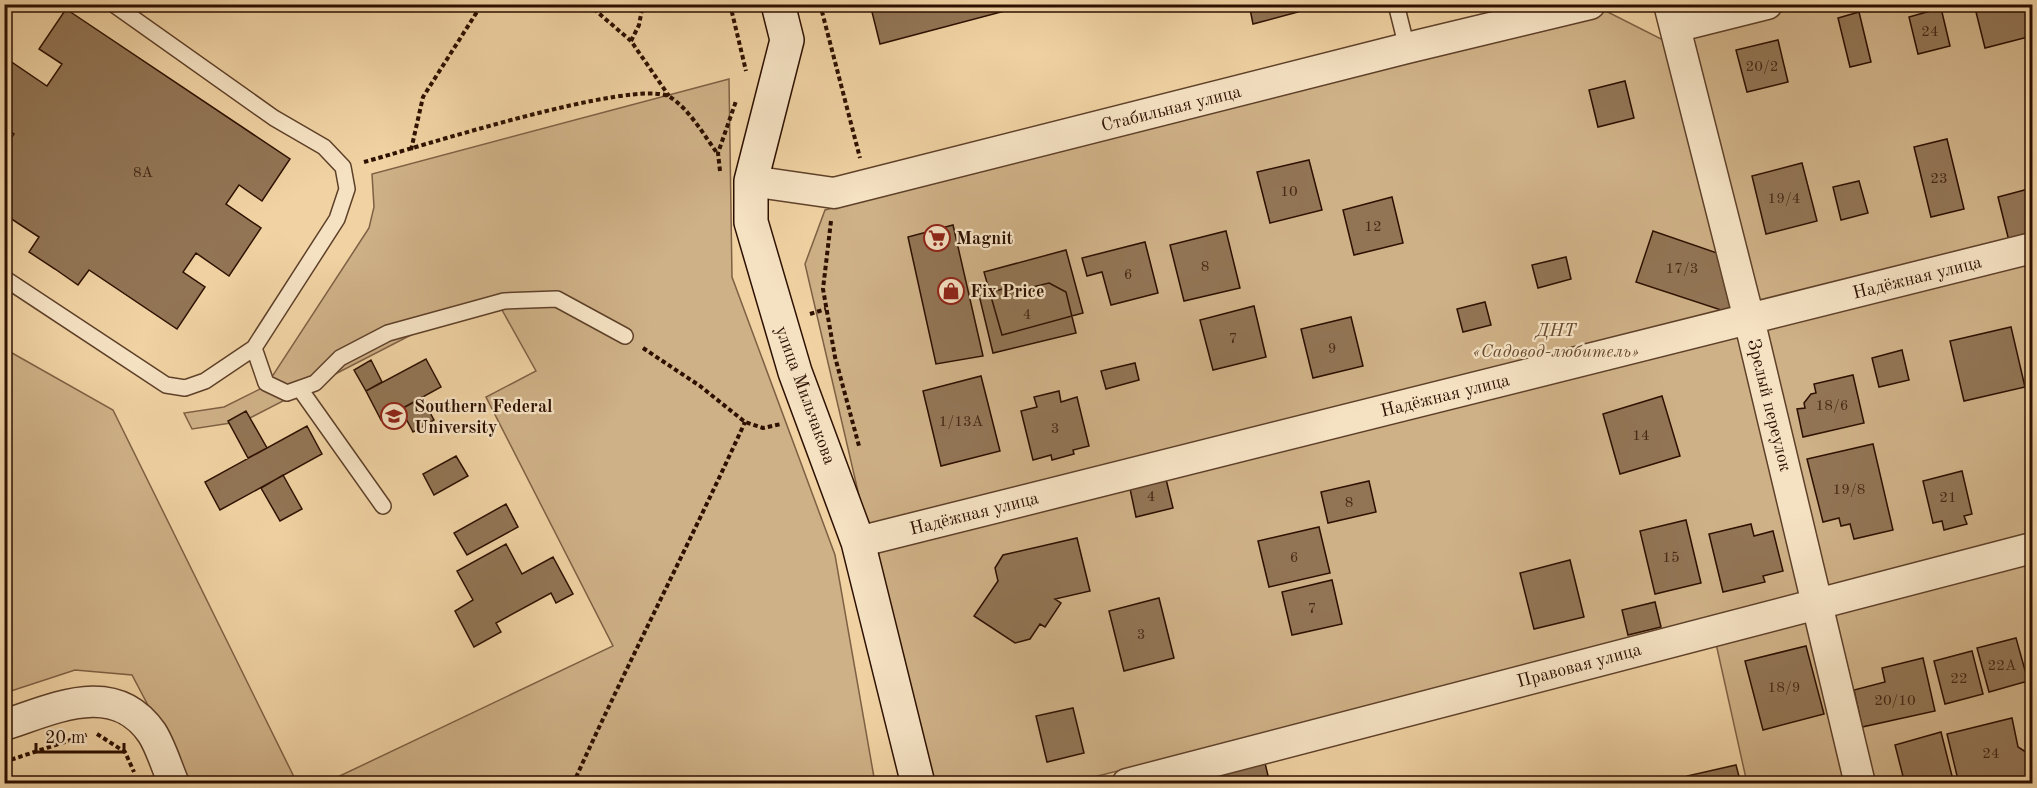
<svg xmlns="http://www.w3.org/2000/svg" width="2037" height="788" viewBox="0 0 2037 788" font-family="'Old Standard TT',serif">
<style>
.green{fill:#cfb187;stroke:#7e6044;stroke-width:1.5}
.building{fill:#927555;stroke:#2d1000;stroke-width:1.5}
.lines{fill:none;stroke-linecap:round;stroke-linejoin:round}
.lane-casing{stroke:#5e4029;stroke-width:18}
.street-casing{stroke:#5e4029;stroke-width:33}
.secondary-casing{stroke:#2d1000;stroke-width:36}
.path{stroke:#2d1000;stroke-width:4;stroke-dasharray:4.5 3;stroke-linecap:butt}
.lane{stroke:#f5e2c3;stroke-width:15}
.street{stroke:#f5e2c3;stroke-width:30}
.secondary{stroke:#f5e2c3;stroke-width:33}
.labels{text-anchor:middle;stroke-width:4.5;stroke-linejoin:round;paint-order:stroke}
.number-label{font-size:15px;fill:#462915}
.street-label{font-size:18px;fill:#2d1000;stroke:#f5e2c3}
.poi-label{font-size:18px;font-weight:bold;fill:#2d1000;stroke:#f5e2c3;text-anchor:start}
.park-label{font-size:18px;font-style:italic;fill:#66482f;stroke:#f5e2c3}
</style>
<rect width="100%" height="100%" fill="#f0d2a3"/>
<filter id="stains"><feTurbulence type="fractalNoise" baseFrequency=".00333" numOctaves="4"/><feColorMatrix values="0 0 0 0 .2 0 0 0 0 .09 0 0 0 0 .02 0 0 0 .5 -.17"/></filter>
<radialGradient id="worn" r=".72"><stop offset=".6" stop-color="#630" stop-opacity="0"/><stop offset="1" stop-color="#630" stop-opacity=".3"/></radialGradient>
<path class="green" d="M1802 5H2032V783H1747L1711 621 1070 783H926L805 264 825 210 1600 8 1661 39Z
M729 79 732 277 835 555 875 783H325L613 646 486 397 536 371 502 310 442 319 244 421 192 429 184 413 224 407 266 386 369 228 374 207 372 174Z
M5 349 113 410 297 783H189L132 675 75 670 5 693Z"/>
<path class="building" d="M870 4H1031L880 44Z
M1249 4H1296L1298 12 1253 24Z
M1974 4H2032V36L1985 48Z
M1941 8 1950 46 1918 54 1909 17Z
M66 9 290 159 262 201 239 185 226 204 261 228 229 276 196 253 183 272 205 287 177 329 89 270 78 285 55 269 29 252 39 237 4 214V148L14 134 4 128V57L47 86 62 64 39 49Z
M1859 12 1871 62 1850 67 1838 18Z
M1778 40 1788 82 1747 92 1736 50Z
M1625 81 1634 118 1598 127 1589 90Z
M1947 139 1964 209 1931 217 1914 147Z
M1309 160 1322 210 1270 223 1257 172Z
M1802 163 1817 221 1766 234 1752 176Z
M1859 181 1868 213 1841 220 1833 187Z
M2032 188V235L2009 241 1998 197Z
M1392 197 1403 243 1354 255 1343 210Z
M953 225 983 356 936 364 908 237Z
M1226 231 1240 288 1184 301 1170 245Z
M1653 231 1720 254 1733 314 1636 282Z
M1145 242 1158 293 1111 305 1102 272 1087 276 1082 258Z
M1066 250 1083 313 1002 335 984 272Z
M1566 257 1571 279 1538 288 1532 265Z
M1049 283 1066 292 1076 333 993 353 979 295 1007 288 1008 293Z
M1485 302 1491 325 1463 332 1457 309Z
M1254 306 1266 357 1213 370 1200 320Z
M1351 317 1363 366 1313 378 1301 329Z
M2011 327 2025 387 1964 401 1950 341Z
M1902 350 1909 380 1879 387 1872 358Z
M426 359 441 387 381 420 366 391Z
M371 360 382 382 366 391 354 370Z
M1135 363 1139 380 1106 389 1101 371Z
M1853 375 1864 423 1803 437 1797 409 1805 408 1804 403 1811 394 1816 393 1814 384Z
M981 376 1000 451 941 466 923 391Z
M1059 391 1061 402 1077 397 1089 446 1073 450 1074 454 1052 460 1051 455 1033 460 1021 411 1037 407 1034 397Z
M1662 396 1680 456 1620 474 1603 414Z
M422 398 434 420 413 432 401 409Z
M246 411 267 448 248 458 228 421Z
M307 426 322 454 220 510 205 482Z
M1873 444 1893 530 1854 539 1850 524 1841 526 1839 518 1823 522 1807 459Z
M456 456 468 476 434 495 423 474Z
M1962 471 1972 514 1964 516 1967 524 1944 530 1942 521 1933 523 1923 481Z
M283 475 302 509 280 521 261 488Z
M1165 475 1173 508 1136 517 1129 484Z
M1369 481 1376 512 1328 523 1321 492Z
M506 504 518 527 467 555 454 533Z
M1686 520 1701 583 1655 594 1640 531Z
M1751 524 1754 536 1773 531 1783 571 1763 576 1765 582 1723 592 1709 534Z
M1319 527 1330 573 1269 587 1258 541Z
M1077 538 1090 591 1055 599 1061 603 1045 627 1040 624 1030 639 1015 643 974 616 998 581 995 568 1003 555Z
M506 544 522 574 553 557 573 594 556 603 551 593 496 623 501 632 474 647 455 611 473 600 457 571Z
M1570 560 1584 617 1534 629 1520 573Z
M1332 580 1342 624 1292 635 1282 592Z
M1159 598 1174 658 1124 671 1109 611Z
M1655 602 1661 627 1628 635 1622 610Z
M2016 638 2028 681 1989 692 1977 648Z
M1806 646 1824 714 1763 730 1745 661Z
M1972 651 1983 694 1945 704 1934 661Z
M1923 658 1935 711 1862 727 1854 690 1885 682 1882 668Z
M1073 708 1084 753 1047 762 1036 716Z
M2012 718 2018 747 2032 756V772L2026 779 2005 784H1959L1947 734Z
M1941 732 1953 780 1939 784H1905L1895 745Z
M1265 763 1270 784H1193L1192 779Z
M1736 765 1741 784H1688L1687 776Z"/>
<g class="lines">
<defs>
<path id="lane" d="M1396 4 1407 48
M4 278 166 385 185 388 205 381 254 348 337 219 347 189 343 167 324 147 274 118 113 4
M254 348 266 383 287 393 315 383 340 358 388 333 504 301 557 299 625 336
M300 389 383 506"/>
<path id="street" d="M1669 4 1749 319 1860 784
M1675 27 1767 4
M751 181 834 193 1407 48 1590 4
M858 542 2032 248
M4 725C54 709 114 678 152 733 161 747 167 768 174 784
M1127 784 2032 548"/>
<path id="secondary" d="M778 4 787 40 751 181V222L795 372 858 542 918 784"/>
</defs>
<use href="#lane" class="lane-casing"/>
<use href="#street" class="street-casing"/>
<use href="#secondary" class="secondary-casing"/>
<path class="path" d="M588 4 631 41 669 96
M730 4 746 71
M820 4 860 158
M631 41 639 25 643 4
M411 150 423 97 482 4
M364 162C413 149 635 77 670 97 689 109 704 135 717 153
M720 171 718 153 736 101
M831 221 823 289 835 357 859 446
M810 314 826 309
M643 348 700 386 745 422 763 428 781 424
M97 734 125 752 134 772
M4 762 89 734
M573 784C628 662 690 543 745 422"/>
<use href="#lane" class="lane"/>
<use href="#street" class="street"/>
<use href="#secondary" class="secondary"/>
</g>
<defs>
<symbol id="supermarket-ring" viewBox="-11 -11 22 22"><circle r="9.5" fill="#f5e2c3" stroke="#8f2418" stroke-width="1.5"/><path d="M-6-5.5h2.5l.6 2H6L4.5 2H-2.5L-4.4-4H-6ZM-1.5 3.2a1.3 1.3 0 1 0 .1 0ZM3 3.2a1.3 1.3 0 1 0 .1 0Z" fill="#8f2418"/></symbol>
<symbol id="shop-ring" viewBox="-11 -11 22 22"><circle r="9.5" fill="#f5e2c3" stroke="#8f2418" stroke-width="1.5"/><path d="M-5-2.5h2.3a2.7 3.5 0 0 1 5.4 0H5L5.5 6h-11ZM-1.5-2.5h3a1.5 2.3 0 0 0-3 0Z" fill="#8f2418"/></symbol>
<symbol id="university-ring" viewBox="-11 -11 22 22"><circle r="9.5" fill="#f5e2c3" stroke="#8f2418" stroke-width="1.5"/><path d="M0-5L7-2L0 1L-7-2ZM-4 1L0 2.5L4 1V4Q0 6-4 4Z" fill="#8f2418"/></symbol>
</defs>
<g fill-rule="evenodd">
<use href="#supermarket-ring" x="922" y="223" width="30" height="30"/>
<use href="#shop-ring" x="936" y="276" width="30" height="30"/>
<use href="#university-ring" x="379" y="401" width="30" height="30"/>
</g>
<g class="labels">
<g class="number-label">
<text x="1930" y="36">24</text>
<text x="1762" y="71">20/2</text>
<text x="143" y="177">8А</text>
<text x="1939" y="183">23</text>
<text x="1289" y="196">10</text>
<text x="1784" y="203">19/4</text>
<text x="1373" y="231">12</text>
<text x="1205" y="271">8</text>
<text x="1682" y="273">17/3</text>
<text x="1128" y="279">6</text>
<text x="1027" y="319">4</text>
<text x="1233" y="343">7</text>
<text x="1332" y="353">9</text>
<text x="1832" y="410">18/6</text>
<text x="961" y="426">1/13А</text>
<text x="1055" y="433">3</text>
<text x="1641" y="440">14</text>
<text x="1849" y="494">19/8</text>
<text x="1151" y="501">4</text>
<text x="1948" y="502">21</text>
<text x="1349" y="507">8</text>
<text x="1294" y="562">6</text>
<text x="1671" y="562">15</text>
<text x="1312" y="613">7</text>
<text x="1141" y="639">3</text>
<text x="2002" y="670">22А</text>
<text x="1959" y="683">22</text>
<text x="1784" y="692">18/9</text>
<text x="1895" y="705">20/10</text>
<text x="1991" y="758">24</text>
</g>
<g class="street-label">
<text transform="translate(1171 108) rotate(-14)" y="6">Стабильная улица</text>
<text transform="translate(1917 277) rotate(-14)" y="6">Надёжная улица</text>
<text transform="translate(806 395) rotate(70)" y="6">улица Мильчакова</text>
<text transform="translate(1445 395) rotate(-14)" y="6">Надёжная улица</text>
<text transform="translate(1770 405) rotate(76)" y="6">Зрелый переулок</text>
<text transform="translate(974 513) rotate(-14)" y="6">Надёжная улица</text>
<text transform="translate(1579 665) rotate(-15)" y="6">Правовая улица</text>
</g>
<g class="poi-label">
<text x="956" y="244">Magnit</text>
<text x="970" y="297">Fix Price</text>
<text x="414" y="412">Southern Federal<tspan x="414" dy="21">University</tspan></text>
</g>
<g class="park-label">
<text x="1556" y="336">ДНТ<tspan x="1556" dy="21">«Садовод-любитель»</tspan></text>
</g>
</g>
<rect width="2037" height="788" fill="none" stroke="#f0d2a3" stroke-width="24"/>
<rect x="6" y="6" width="2025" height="776" fill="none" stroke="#2d1000" stroke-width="3"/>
<rect x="12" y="12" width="2013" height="764" fill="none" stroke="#2d1000" stroke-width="1.5"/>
<path d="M36 743v9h88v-9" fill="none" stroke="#2d1000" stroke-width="3"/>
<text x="45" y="743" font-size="18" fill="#2d1000" stroke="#f5e2c3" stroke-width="4.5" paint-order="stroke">20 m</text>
<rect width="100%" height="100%" filter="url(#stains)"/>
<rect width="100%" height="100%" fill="url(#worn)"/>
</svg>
